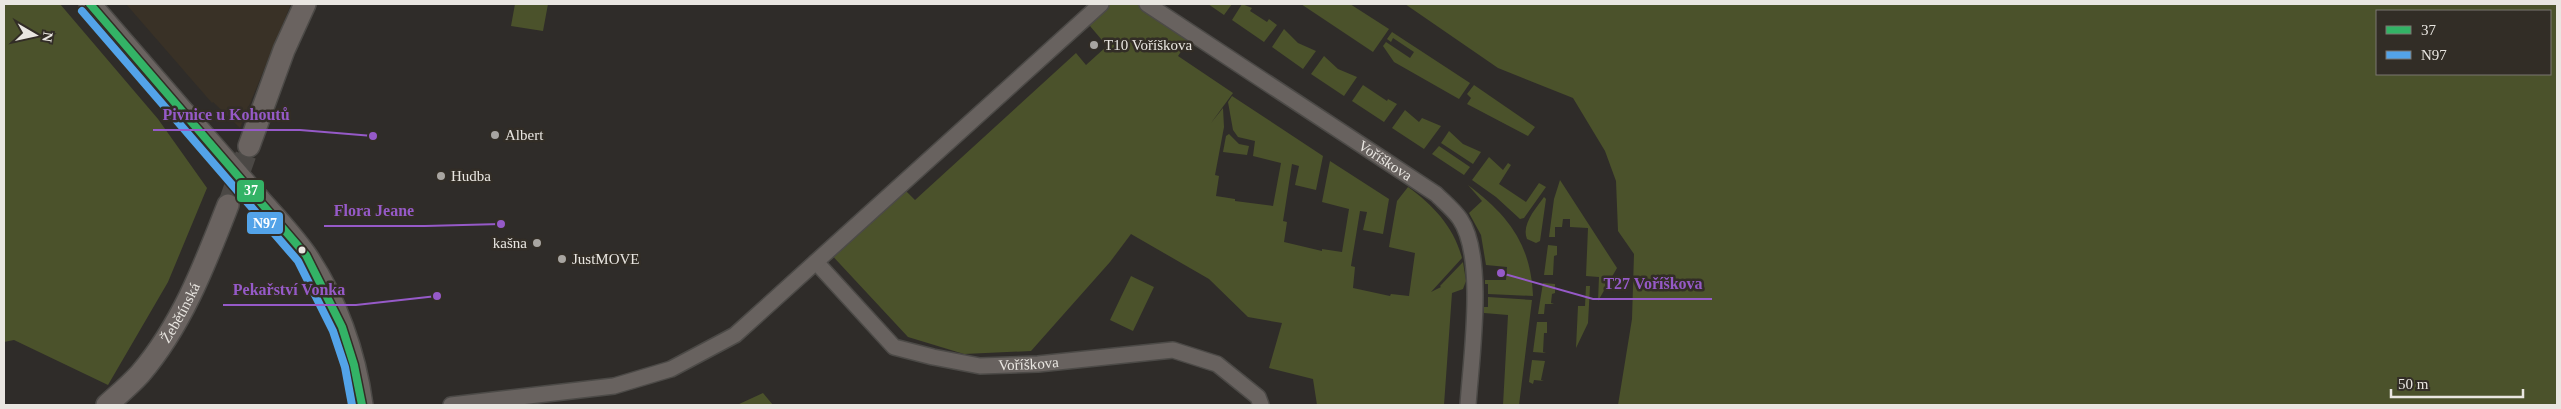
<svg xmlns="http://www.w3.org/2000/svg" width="2561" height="409" viewBox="0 0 2561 409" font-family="'Times New Roman',serif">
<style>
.built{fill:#393126}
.green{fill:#4b522b;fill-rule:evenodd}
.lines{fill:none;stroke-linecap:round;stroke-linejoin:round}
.secondary-tunnel{stroke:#4b4845;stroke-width:21;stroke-dasharray:21 11;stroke-linecap:butt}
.street-casing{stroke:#4c4a47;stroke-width:18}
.secondary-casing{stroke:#4c4a47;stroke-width:24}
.street{stroke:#68625f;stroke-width:15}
.secondary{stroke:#6a6360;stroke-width:21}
.secondary-bridge-casing{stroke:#4c4a47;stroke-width:24;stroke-linecap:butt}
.secondary-bridge{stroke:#6a6360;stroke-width:21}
.bus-1-casing{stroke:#322d26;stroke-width:11}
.bus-2-casing{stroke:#322d26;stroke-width:11}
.bus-1{stroke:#33b366;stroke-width:8}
.bus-2{stroke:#53a3e8;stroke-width:8}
.poi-dot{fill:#a8a5a1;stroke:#322d26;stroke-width:2}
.bus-dot{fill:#e9e6e1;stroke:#322d26;stroke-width:2}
.labels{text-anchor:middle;stroke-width:5;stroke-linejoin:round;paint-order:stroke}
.poi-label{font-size:15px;fill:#e9e6e1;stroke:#322d26;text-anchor:start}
.street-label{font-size:15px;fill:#e9e6e1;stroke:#322d26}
.leader{fill:none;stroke:#965ac8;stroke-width:2}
.callout-dot{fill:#965ac8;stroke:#322d26;stroke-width:2}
.callout-label{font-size:16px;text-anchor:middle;font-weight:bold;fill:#965ac8;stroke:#322d26;stroke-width:5;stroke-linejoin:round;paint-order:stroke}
.line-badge{stroke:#322d26;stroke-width:2}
.badge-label{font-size:14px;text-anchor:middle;font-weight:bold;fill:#fff}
</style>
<rect width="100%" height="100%" fill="#2f2c29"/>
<path class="built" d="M126 4H291L240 128 213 102 212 103Z"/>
<path class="green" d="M4 4H60L158 119 207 188 168 282 108 385 14 340 4 342Z
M515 4H548L543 31 511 26Z
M1101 4H1147L1193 34 1178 56 1233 93 1211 123 1223 108 1224 127 1215 175 1219 176 1216 196 1235 199V201L1273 206 1281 163 1253 156 1255 141 1238 137 1233 130 1228 102 1232 96 1323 156 1316 190 1295 185 1299 166 1292 164 1283 221 1287 222 1284 242 1322 251V249L1342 252 1349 209 1322 202 1330 161 1389 199 1383 234 1363 230 1367 212 1360 211 1351 266 1355 267 1353 288 1390 296 1391 294 1409 296 1415 253 1389 247 1397 201 1408 187C1433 205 1454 227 1462 258L1431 292 1441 287 1440 286 1463 262 1466 281 1463 289 1452 293 1444 405H1317L1313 379 1269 368 1282 323 1248 317 1209 279 1131 234 1110 262 1031 351 964 354 908 337 827 250 900 185 915 200 1076 53 1086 65 1107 46 1084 19Z
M1208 4H1232L1224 15Z
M1242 4 1252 8 1250 11 1267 22 1269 19 1277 25 1264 42 1232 20Z
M1301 4H1350L1389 29 1373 52Z
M1405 4H2557V405H1618L1632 319 1634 254 1618 231 1616 181 1605 151 1573 98 1498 68ZM2377 11H2550V74H2377Z
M1284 29 1298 43 1316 51 1303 69 1272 47Z
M1392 32 1470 83 1459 99 1394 62 1383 46 1386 42 1410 58 1414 52 1393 38 1391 42 1387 39Z
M1324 56 1338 69 1357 77 1344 96 1311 74Z
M1363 85 1387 101 1388 99 1397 104 1384 122 1352 101Z
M1474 85 1535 127 1528 136 1467 104 1471 98 1467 94Z
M1405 110 1419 122 1422 118 1441 126 1424 149 1392 128Z
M1449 131 1463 144 1481 152 1473 164 1441 143Z
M1229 134 1239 144 1249 146 1247 155 1223 152 1226 136Z
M1439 146 1470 167 1464 175 1432 154Z
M1489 157 1503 170 1508 163 1511 165 1499 184 1526 202 1539 183 1546 187 1524 218 1520 219 1496 197 1472 180Z
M1560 180 1617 268 1598 301 1599 277 1586 276 1588 228 1570 227V219H1563L1562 227H1555V237H1549L1554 199Z
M1468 185C1508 215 1531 244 1533 296L1488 294V284H1485V280H1506L1507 267 1486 265 1481 235 1469 213 1482 201Z
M1544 197 1546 199 1540 241 1536 243 1527 239C1521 225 1536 208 1544 197Z
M1548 245 1557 246V255L1554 256 1553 275H1556H1544Z
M1131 276 1154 287 1133 331 1110 320Z
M1543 283 1555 284V293L1552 294 1551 303 1554 304H1545L1544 314H1538Z
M1586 286H1590L1588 323 1576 348 1578 306H1585Z
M1488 297 1532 300 1519 405H1503L1508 315 1484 313V307H1488Z
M1537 322H1547V333H1544L1543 352 1546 353 1533 352Z
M1532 360 1545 361 1541 380 1544 381 1534 380 1533 384 1529 382Z
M763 393 773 405H737Z"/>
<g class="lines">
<path class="secondary-tunnel" d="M228 205 249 146"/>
<defs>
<g id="street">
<path id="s1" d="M1147 4 1436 194C1444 202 1454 210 1460 219 1486 257 1471 359 1468 405"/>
<path id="s2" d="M816 262 894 347 933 357 980 366 1038 364 1173 350 1217 364 1258 397 1261 405"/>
<path d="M451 405 614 386 671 369 735 335 1101 4"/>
</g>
<g id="secondary">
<path d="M90 4 200 131"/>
<path d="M249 146 284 50 305 4"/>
<path d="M259 199C275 217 292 235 306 255 336 299 355 353 362 405"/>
<path id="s3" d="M107 405C118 395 130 385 140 374 182 325 205 264 228 205"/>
</g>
</defs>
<use href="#street" class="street-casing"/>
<use href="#secondary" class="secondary-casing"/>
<use href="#street" class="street"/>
<use href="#secondary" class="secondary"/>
<defs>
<path id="secondary-bridge" d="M200 131 259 199"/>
</defs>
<use href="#secondary-bridge" class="secondary-bridge-casing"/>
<use href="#secondary-bridge" class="secondary-bridge"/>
<defs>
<path id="bus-1" d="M90 4 306 255 342 327 354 365 362 405"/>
<path id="bus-2" d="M82 11 298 261 333 331 345 367 352 405"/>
</defs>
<use href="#bus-1" class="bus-1-casing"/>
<use href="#bus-2" class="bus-2-casing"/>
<use href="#bus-1" class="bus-1"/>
<use href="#bus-2" class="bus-2"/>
</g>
<g class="poi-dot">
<circle cx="1094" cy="45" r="5"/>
<circle cx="495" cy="135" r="5"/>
<circle cx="441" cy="176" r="5"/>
<circle cx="537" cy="243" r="5"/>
<circle cx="562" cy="259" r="5"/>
</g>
<circle class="bus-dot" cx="302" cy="250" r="4.5"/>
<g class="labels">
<g class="poi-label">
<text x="1104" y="50">T10 Voříškova</text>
<text x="505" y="140">Albert</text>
<text x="451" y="181">Hudba</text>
<text x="527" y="248" text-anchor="end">kašna</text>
<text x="572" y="264">JustMOVE</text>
</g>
<g class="street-label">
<text dy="5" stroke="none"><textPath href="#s1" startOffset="285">Voříškova</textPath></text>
<text dy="5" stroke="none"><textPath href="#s3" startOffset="119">Žebětínská</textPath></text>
<text dy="5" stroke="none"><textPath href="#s2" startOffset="252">Voříškova</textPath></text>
</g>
</g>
<path class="leader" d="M373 136L300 130H153M501 224L425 226H324M1501 273L1593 299H1712M437 296L356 305H223"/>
<g class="callout-dot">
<circle cx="373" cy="136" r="5"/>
<circle cx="501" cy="224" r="5"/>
<circle cx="1501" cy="273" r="5"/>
<circle cx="437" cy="296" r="5"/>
</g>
<g class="callout-label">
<text x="226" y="120">Pivnice u Kohoutů</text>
<text x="374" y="216">Flora Jeane</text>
<text x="1653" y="289">T27 Voříškova</text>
<text x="289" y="295">Pekařství Vonka</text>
</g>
<g class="line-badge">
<rect x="236" y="179" width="29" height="24" rx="5" fill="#33b366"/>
<rect x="246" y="211" width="38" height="24" rx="5" fill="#53a3e8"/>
</g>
<g class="badge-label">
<text x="251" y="195">37</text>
<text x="265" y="228">N97</text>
</g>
<rect width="2561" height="409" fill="none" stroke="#e9e6e1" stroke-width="10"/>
<rect x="2376" y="10" width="175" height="65" fill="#322d26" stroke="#7b7771"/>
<rect x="2386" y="26" width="25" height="8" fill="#33b366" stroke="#7b7771"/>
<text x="2421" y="35" font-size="15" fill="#e9e6e1">37</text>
<rect x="2386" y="51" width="25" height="8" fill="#53a3e8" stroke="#7b7771"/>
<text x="2421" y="60" font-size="15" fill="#e9e6e1">N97</text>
<g transform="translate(35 35) rotate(99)" stroke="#322d26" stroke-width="4" paint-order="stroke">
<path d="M0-4L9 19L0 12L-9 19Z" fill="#e9e6e1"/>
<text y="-8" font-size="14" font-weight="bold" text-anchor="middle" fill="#e9e6e1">N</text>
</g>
<path d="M2391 389v8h132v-8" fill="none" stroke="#e9e6e1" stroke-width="2.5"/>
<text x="2398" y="389" font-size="15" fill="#e9e6e1" stroke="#322d26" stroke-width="4" paint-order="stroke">50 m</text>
</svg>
